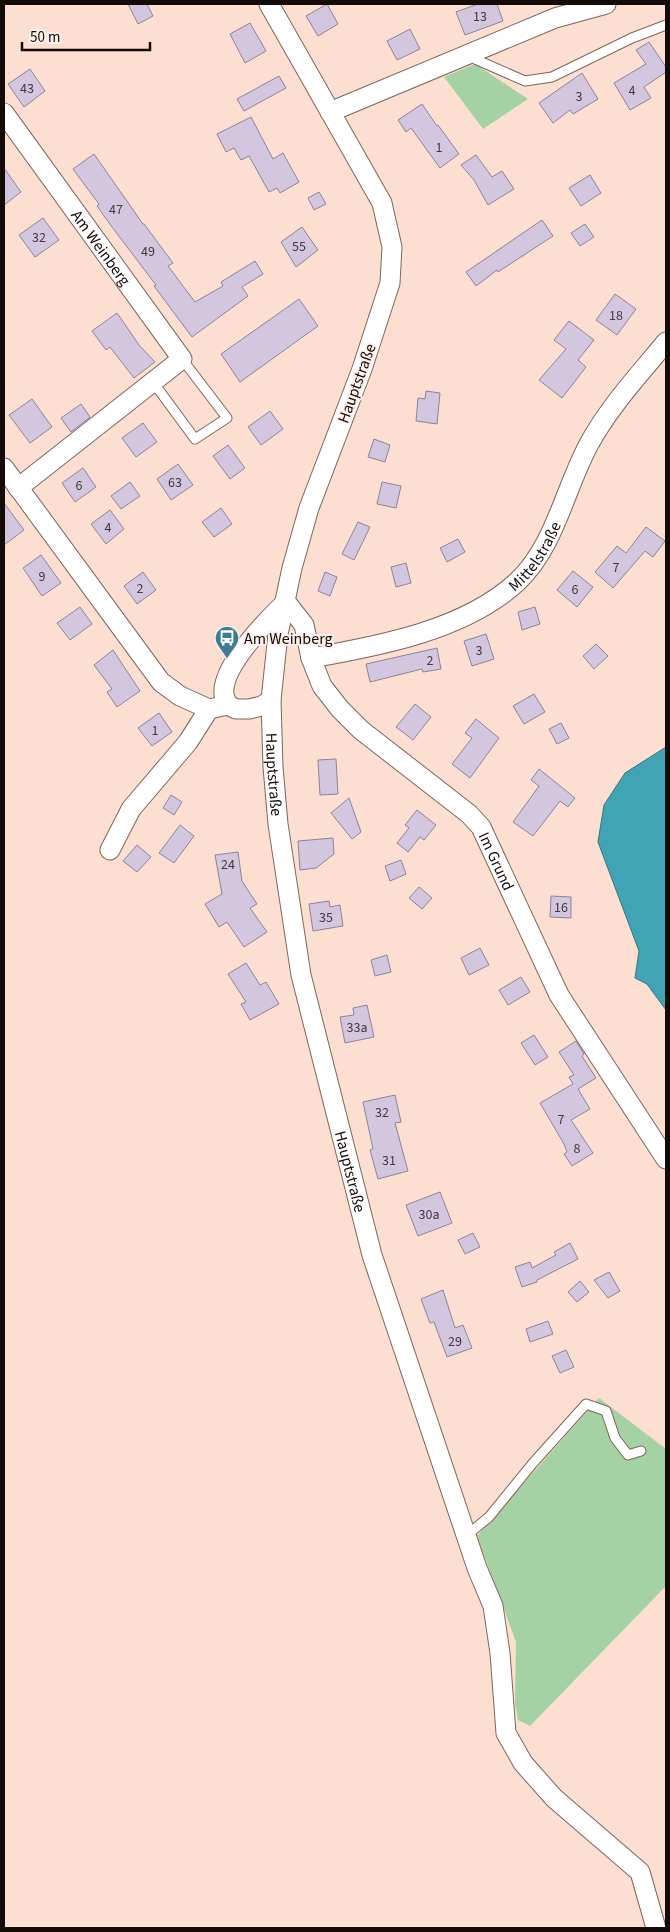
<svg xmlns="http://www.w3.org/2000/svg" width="670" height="1932" viewBox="0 0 670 1932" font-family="'Source Sans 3',sans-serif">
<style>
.green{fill:#a4d2a4}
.water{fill:#41a4b4;stroke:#347680}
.building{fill:#d3c6df;stroke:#8e8299}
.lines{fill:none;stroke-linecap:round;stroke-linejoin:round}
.lane-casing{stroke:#7e6559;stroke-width:11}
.street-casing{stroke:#7e6559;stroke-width:21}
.lane{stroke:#fff;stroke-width:9}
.street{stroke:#fff;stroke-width:19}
.labels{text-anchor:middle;stroke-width:4;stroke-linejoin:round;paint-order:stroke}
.number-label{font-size:14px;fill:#44393d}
.street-label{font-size:16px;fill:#140a07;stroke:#fcf0ea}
.poi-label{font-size:16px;fill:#140a07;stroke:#fcf0ea;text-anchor:start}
</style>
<rect width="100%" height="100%" fill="#fcdfd1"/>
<path class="green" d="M475 64 528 99 483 129 444 77Z
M599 1398 666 1449V1586L530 1726 518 1720 515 1704 516 1642 477 1536Z"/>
<path class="water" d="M666 747V1010L647 984 635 978 639 951 598 842 604 805 625 773Z"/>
<path class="building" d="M128 4H147L153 16 138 24Z
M327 4 338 24 318 36 306 16Z
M478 4H497L503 21 465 35 456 12Z
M250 23 266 51 245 63 230 34Z
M410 29 420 49 397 60 387 41Z
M649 42 666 67V72L644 87 651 98 630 110 614 83 646 64 636 50Z
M30 69 45 91 24 107 8 84Z
M582 73 598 99 573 114 570 110 553 123 539 103Z
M279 76 286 88 244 111 237 99Z
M422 104 437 126 438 125 459 154 440 168 411 128 406 132 398 120Z
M251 117 273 159 283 153 299 182 280 193 277 188 269 192 249 156 241 160 234 148 226 152 217 134Z
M94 154 143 224H144L173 263 168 266 195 302 223 286 221 282 255 261 263 274 242 287 248 296 192 337 154 286 156 285 112 227 97 206 99 204 73 169Z
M476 155 492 177 502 171 514 189 488 205 474 180 461 165Z
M4 168 21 192 4 205Z
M590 175 601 193 581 206 569 188Z
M319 192 326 204 314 210 308 198Z
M43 218 59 240 35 257 19 235Z
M542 220 553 236 498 272 497 270 476 286 466 272Z
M585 224 594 237 580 246 571 233Z
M302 227 318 250 296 267 281 242Z
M615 294 636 309 617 335 596 320Z
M299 299 318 326 240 382 221 354Z
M117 313 139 345 155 362 134 378 110 347 106 350 92 331Z
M569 321 594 340 578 360 586 367 562 398 539 380 566 349 554 340Z
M426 391 440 393 437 424 416 421 418 398 425 399Z
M32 399 52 427 30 443 9 415Z
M81 404 90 417 71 432 61 418Z
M270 411 283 429 261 445 248 427Z
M143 423 157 442 136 457 122 438Z
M374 439 390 445 385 462 368 457Z
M228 445 245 468 230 479 213 456Z
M178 464 193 485 171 500 157 479Z
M83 468 96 487 75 502 62 483Z
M130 482 140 496 121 509 111 496Z
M382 482 401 486 396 508 377 504Z
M4 503 24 530 4 545Z
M221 508 232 524 214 537 202 522Z
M110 510 124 529 106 544 91 524Z
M358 522 370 527 354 560 342 554Z
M646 527 665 541 653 557 645 551 613 588 595 572 617 546 626 553Z
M458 539 465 552 447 562 440 548Z
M41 555 61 583 42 596 23 568Z
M406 563 411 583 396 587 391 567Z
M573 571 593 587 577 607 557 590Z
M143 572 156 590 137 604 124 586Z
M325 572 337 577 330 596 318 591Z
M80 607 92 624 70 640 57 623Z
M535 607 540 624 522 630 518 612Z
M486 634 494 659 472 666 464 641Z
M596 644 608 656 594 669 583 656Z
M437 648 441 669 423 672 422 669 370 682 366 664Z
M113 650 140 691 117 707 107 692 112 689 94 665Z
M534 694 545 712 524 724 513 706Z
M415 704 431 717 413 740 396 727Z
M159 713 172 732 152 746 138 728Z
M476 719 499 738 470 778 452 764 472 738 465 733Z
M561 723 569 738 557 744 549 729Z
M336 759 338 794 320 795 318 760Z
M539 769 575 798 568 807 560 801 533 836 513 822 539 786 531 780Z
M171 795 182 802 174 815 163 808Z
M349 798 361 832 352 839 331 813Z
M417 810 436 825 424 840 420 837 408 852 397 843 409 828 405 825Z
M180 825 194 836 174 863 159 853Z
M333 838 334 854 316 868 300 870 298 841Z
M137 845 151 857 137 872 123 861Z
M238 852 242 881 257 904 250 908 267 932 244 947 227 922 219 927 205 904 222 894 215 855Z
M401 860 406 874 390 881 385 866Z
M419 887 432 898 422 909 409 898Z
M551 896 571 897V918L550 917Z
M329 901 330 907 340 905 343 926 313 931 309 904Z
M480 948 489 965 469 975 461 958Z
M387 955 391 972 375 976 371 960Z
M246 963 260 985 266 982 279 1004 250 1020 241 1004 246 1002 228 974Z
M521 977 530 992 508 1005 499 990Z
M367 1005 374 1037 345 1043 340 1017 354 1015 353 1008Z
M534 1035 548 1057 535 1065 521 1043Z
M576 1041 584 1054 582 1056 596 1078 578 1089 590 1109 571 1120 593 1153 572 1166 564 1154 567 1152 564 1144 540 1103 573 1084 569 1077 574 1075 559 1052Z
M395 1095 401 1122 395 1123 408 1171 378 1179 370 1150 373 1149 363 1102Z
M440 1192 452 1223 418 1236 406 1205Z
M473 1233 480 1247 465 1254 458 1240Z
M570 1243 578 1259 537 1280V1282L522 1287 515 1267 530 1262 532 1268 556 1255 554 1252Z
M609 1272 620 1291 608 1298 594 1280Z
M580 1281 589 1292 577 1302 568 1292Z
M443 1290 455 1328 463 1325 472 1348 447 1357 434 1322 430 1323 421 1299Z
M548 1321 553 1334 530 1342 526 1329Z
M566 1350 574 1367 560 1373 552 1356Z"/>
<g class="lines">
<defs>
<path id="lane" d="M468 56 525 81 552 77 632 38 666 25
M153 382 195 439 227 418 182 359
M467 1535 489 1517 533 1463 586 1404 606 1411 615 1438 628 1455 641 1451"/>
<g id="street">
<path id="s1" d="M269 4 382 203 392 247 390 283 362 369 309 508 292 568 278 634 271 700 273 767 278 824 301 975 372 1255 477 1568 493 1606 500 1653 506 1733 523 1763 554 1798 640 1872 656 1928"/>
<path d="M330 112 555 18 606 4"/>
<path id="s2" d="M4 113 182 359 18 488"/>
<path d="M4 468 161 682 180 696 209 709 228 705 236 709H249L262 706 271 700"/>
<path id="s3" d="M286 602 304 625 311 658 322 686 340 709 361 730 469 814 481 827 559 995 666 1159"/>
<path id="s4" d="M311 658C379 646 466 630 518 581 555 546 565 488 589 444 609 407 639 375 666 342"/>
<path d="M228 705C227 702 224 698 224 694 221 667 267 620 286 602"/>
<path d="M110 850 131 809 188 742 209 709"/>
</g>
</defs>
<use href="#lane" class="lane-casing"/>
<use href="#street" class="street-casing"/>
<use href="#lane" class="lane"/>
<use href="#street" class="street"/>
</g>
<defs>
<symbol id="bus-pin" viewBox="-11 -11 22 30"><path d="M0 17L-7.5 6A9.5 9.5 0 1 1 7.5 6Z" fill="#3d7b91" stroke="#fcf0ea"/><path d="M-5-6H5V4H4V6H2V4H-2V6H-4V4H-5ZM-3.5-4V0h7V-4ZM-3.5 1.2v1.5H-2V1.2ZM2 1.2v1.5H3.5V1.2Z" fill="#fff"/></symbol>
</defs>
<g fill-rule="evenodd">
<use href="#bus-pin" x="213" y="624" width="28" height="38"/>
</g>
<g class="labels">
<g class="number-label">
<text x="480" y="21">13</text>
<text x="27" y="93">43</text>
<text x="632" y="95">4</text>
<text x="579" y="101">3</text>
<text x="439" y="152">1</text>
<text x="116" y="214">47</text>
<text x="39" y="242">32</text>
<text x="299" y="251">55</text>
<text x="148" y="256">49</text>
<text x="616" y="320">18</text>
<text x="175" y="487">63</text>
<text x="79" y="490">6</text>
<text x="108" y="532">4</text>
<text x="616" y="572">7</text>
<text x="42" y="581">9</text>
<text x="140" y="593">2</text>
<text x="575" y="594">6</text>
<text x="479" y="655">3</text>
<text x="430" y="665">2</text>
<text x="155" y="735">1</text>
<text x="228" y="869">24</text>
<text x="561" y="912">16</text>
<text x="326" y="922">35</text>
<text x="357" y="1032">33a</text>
<text x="382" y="1117">32</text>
<text x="561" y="1124">7</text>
<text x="577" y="1153">8</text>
<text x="389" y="1165">31</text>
<text x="429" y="1219">30a</text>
<text x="455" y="1346">29</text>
</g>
<g class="street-label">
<text dy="6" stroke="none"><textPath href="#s2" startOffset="166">Am Weinberg</textPath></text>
<text transform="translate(356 383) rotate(-70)" y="6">Hauptstraße</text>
<text dy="6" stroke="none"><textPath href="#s4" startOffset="254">Mittelstraße</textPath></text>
<text dy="6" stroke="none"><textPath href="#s1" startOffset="820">Hauptstraße</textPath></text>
<text dy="6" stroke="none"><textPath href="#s3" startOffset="344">Im Grund</textPath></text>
<text dy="6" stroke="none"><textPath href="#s1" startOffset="1225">Hauptstraße</textPath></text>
</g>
<g class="poi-label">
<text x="244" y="644">Am Weinberg</text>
</g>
</g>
<rect width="670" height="1932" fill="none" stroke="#140a07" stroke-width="10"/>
<path d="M22 42v8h128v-8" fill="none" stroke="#140a07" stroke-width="2.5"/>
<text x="30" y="42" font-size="15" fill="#140a07" stroke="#fcf0ea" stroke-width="4" paint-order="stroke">50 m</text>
</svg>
